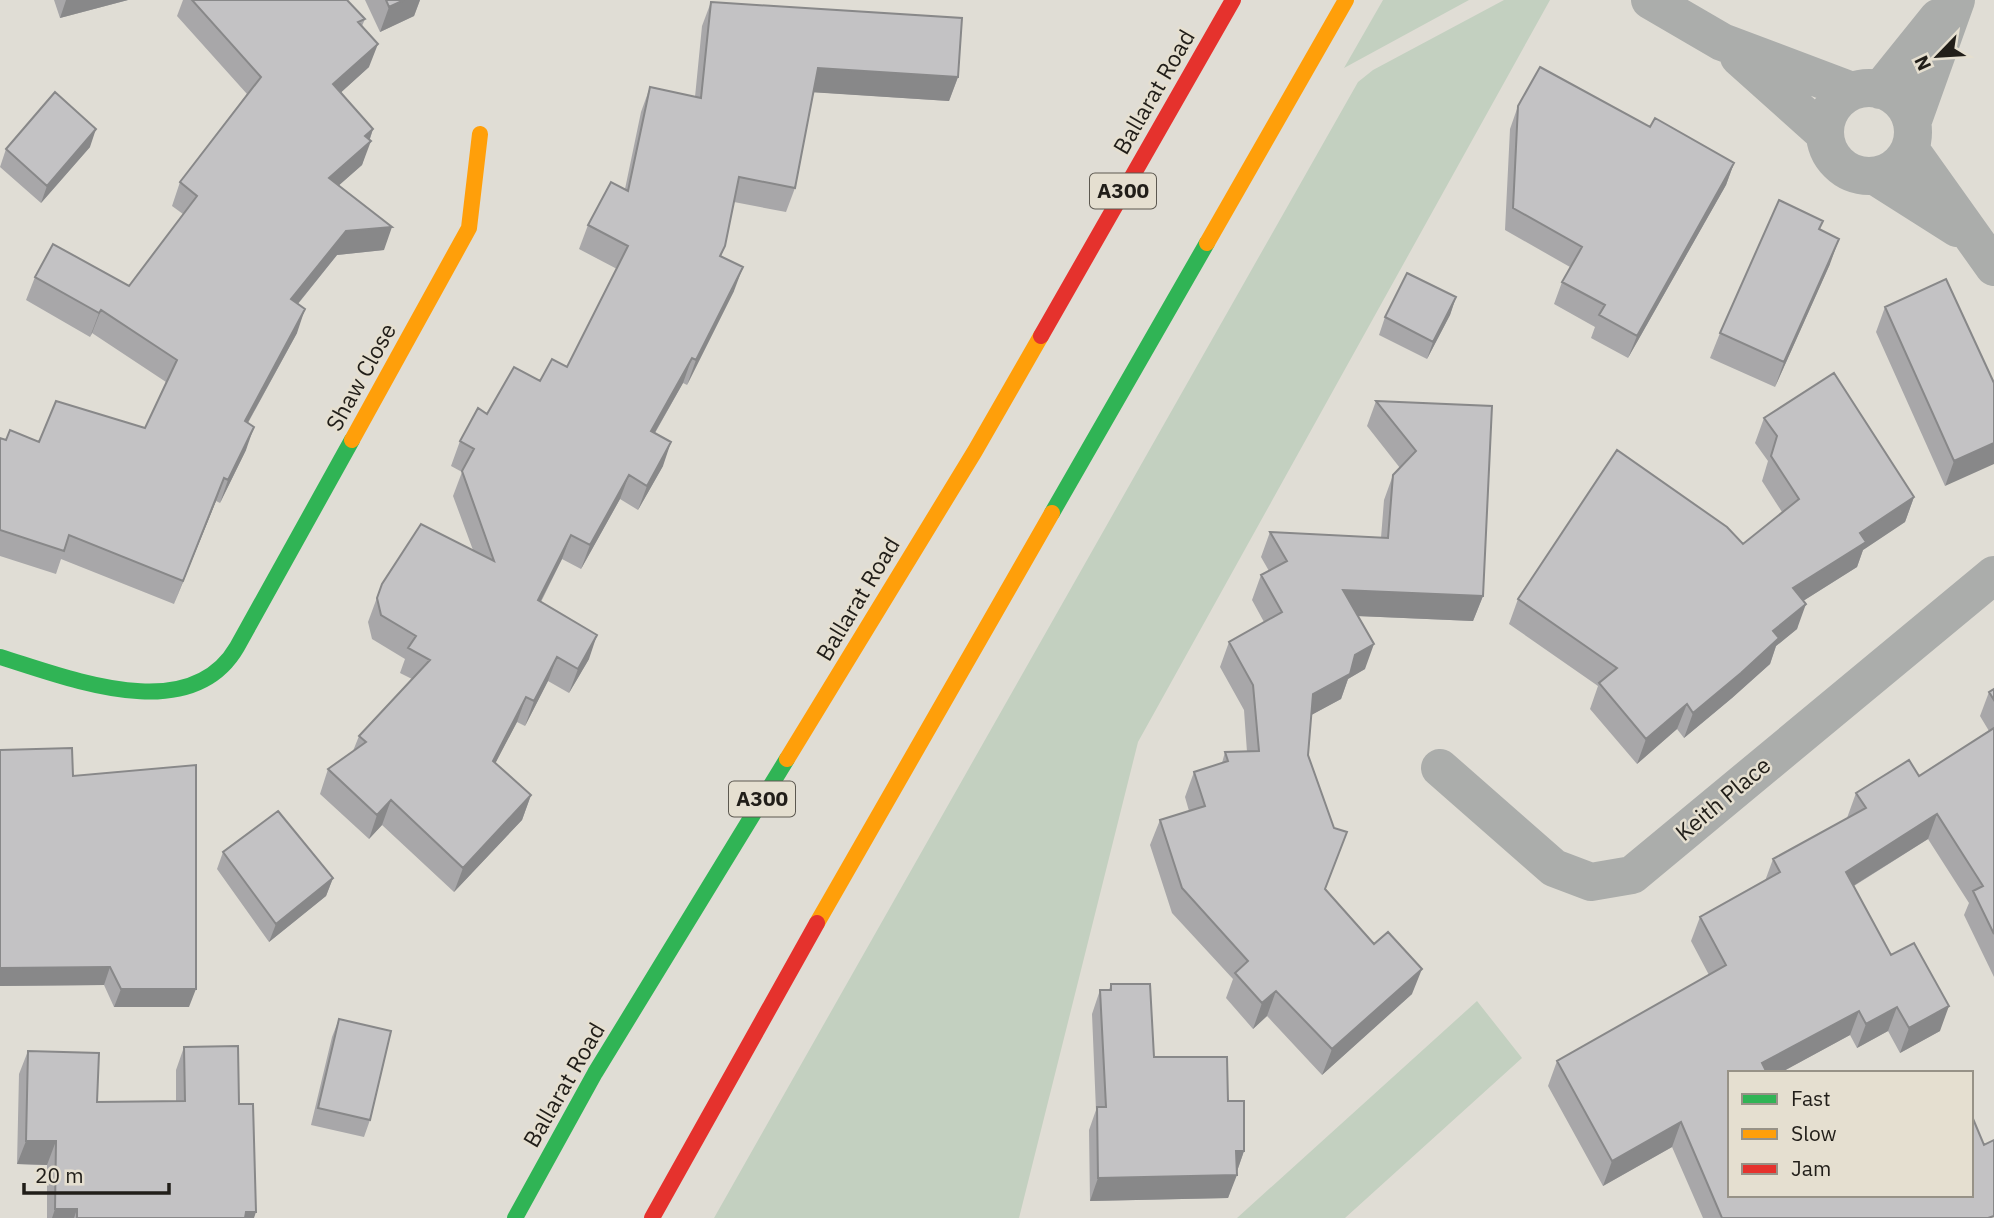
<svg xmlns="http://www.w3.org/2000/svg" width="1994" height="1218" viewBox="0 0 1994 1218" font-family="'IBM Plex Sans',sans-serif">
<style>
.grass{fill:#c3d0c0}
.lines{fill:none;stroke-linecap:round;stroke-linejoin:round}
.street{stroke:#abadab;stroke-width:38}
.fast{stroke:#30b455;stroke-width:16}
.slow{stroke:#ff9f0a;stroke-width:16}
.jam{stroke:#e5322d;stroke-width:16}
.wall{fill:#a8a7a9}
.shaded-wall{fill:#888889}
.building{fill:#c3c2c4;stroke:#888889;stroke-width:2}
.labels{text-anchor:middle;stroke-width:5;stroke-linejoin:round;paint-order:stroke}
.shield{fill:#e5dfd0;stroke:#5c5850;stroke-width:2}
.shield-label{font-size:21px;font-weight:bold;fill:#211e19}
.street-label{font-size:23px;fill:#211e19;stroke:#e5dfd0}
</style>
<rect width="100%" height="100%" fill="#e0ddd5"/>
<path class="grass" d="M1383 0H1469L1344 68Z
M1504 0H1550L1138 742 1019 1218H714L1358 82 1373 70Z
M1477 1001 1522 1058 1345 1218H1237Z"/>
<g class="lines">
<path class="street" d="M1650 0 1722 42 1852 91
M1739 57 1825 134
M1825 132a44 44 0 1 1 88 0a44 44 0 1 1-88 0Z
M1880 90 1938 18
M1912 123 1956 0
M1910 149 1994 267
M1875 176 1957 228
M1440 768 1554 868 1591 882 1632 875 1994 575"/>
<path class="fast" d="M1052 513 1207 243
M0 657C69 678 190 728 237 647L352 440
M515 1218 595 1073 787 759"/>
<path class="slow" d="M1207 243 1346 0
M352 440 469 228 480 134
M787 759 975 451 1041 336
M817 923 1052 513"/>
<path class="jam" d="M1041 336 1233 0
M652 1218 817 923"/>
</g>
<path class="wall" d="M54 0H128L60 18Z
M183 0H347L365 19 362 26 369 67 341 92 373 129 362 165 338 186 384 250 337 255 298 304 297 333 248 423 246 450 220 503 216 501 174 604 61 559 56 574 0 556V438L6 440 39 442 145 428 166 382 92 333 90 337 26 300 35 277 129 286 183 214 172 206 180 182 247 94 177 16Z
M365 0H420L414 16 380 32Z
M711 2 958 77 949 101 813 92 795 188 786 212 734 202 725 246 721 256 734 291 687 385 683 383 655 433 663 466 638 510 620 499 581 569 562 559 541 602 589 659 569 693 548 681 525 726 517 722 495 763 531 795 522 820 454 892 382 825 369 839 320 794 328 769 353 751 359 736 412 679 400 673 405 659 372 639 368 622 382 584 473 550 453 496 462 472 451 466 460 441 487 414 540 381 567 367 617 269 579 249 588 225 625 189 641 112 650 87 695 97 702 26Z
M1518 106 1650 127 1734 163 1726 185 1628 358 1591 338 1595 327 1554 304 1562 282 1570 267 1505 230 1510 129Z
M90 147 41 203 0 167 6 149Z
M1820 230 1830 264 1775 387 1710 358 1720 333Z
M1456 297 1450 315 1427 359 1379 335 1385 317Z
M1885 307 1994 383 1945 486 1876 332Z
M1376 401 1492 406 1483 596 1473 621 1358 616 1365 669 1348 679 1341 699 1311 715 1308 755 1326 890 1412 994 1322 1075 1267 1016 1253 1029 1226 998 1233 979 1172 913 1150 845 1160 820 1189 811 1185 797 1194 772 1222 763 1225 752H1247L1244 710 1220 667 1229 642 1264 622 1252 600 1261 575 1269 571 1261 557 1270 532 1381 538 1384 500 1393 475 1400 468 1367 426Z
M1764 418 1914 497 1905 522 1863 550 1857 567 1803 601 1797 629 1776 646 1770 664 1732 698 1684 738 1677 729 1637 764 1590 709 1598 686 1509 624 1518 599 1743 544 1782 512 1762 481 1768 461 1755 443Z
M1994 689V977L1964 915 1969 903 1928 839 1854 886 1891 955 1940 1031 1900 1053 1888 1031 1857 1048 1850 1035 1780 1073H1730V1195L1994 1218H1703L1672 1147 1603 1186 1548 1086 1557 1061 1709 975 1691 941 1700 917 1765 881 1773 859 1847 818 1856 793 1919 776 1989 731 1980 716 1989 692Z
M0 750 73 776 189 1007H114L104 985 0 986Z
M223 852 333 878 326 896 269 942 217 869Z
M1111 984 1154 1057 1228 1101 1244 1151 1228 1198 1090 1201 1089 1130 1096 1110 1092 1014 1100 990H1109Z
M339 1019 370 1120 364 1137 311 1125 332 1037Z
M184 1047 239 1104 254 1218H47V1165L17 1164 19 1074 28 1051 97 1102 176 1101V1070Z"/>
<path class="shaded-wall" d="M66 0H128L60 18Z
M404 0H420L414 16 380 32 389 7Z
M378 44 369 67 325 107 333 84Z
M818 68 958 77 949 101 809 92Z
M96 129 90 147 41 203 47 186Z
M373 129 368 144 371 141 362 165 320 202 329 178 365 136Z
M1734 163 1726 185 1628 358 1637 336Z
M392 227 384 250 337 255 283 322 291 299 346 231Z
M1839 239 1830 264 1775 387 1784 362Z
M743 267 734 291 687 385 696 360Z
M1456 297 1450 315 1427 359 1433 342Z
M305 309 297 333 236 444 245 421Z
M101 310 92 333 90 337 99 313Z
M692 358 683 383 642 455 651 431Z
M254 427 246 450 220 503 228 480Z
M671 442 663 466 638 510 647 486Z
M1994 443V464L1945 486 1954 461Z
M629 475 620 499 581 569 590 545Z
M224 478 216 501 174 604 183 581Z
M1914 497 1905 522 1863 550 1857 567 1784 613 1793 588 1860 533Z
M571 535 562 559 529 624 538 600Z
M1343 590 1483 596 1473 621 1334 615Z
M1806 604 1797 629 1776 646 1770 664 1732 698 1684 738 1693 713 1773 631Z
M597 635 589 659 569 693 578 669Z
M1374 644 1365 669 1348 679 1341 699 1304 719 1313 694 1355 655Z
M557 657 548 681 525 726 534 701Z
M526 697 517 722 484 785 493 761Z
M1687 704 1677 729 1637 764 1646 739Z
M531 795 522 820 454 892 463 868Z
M391 800 382 825 369 839 377 815Z
M1937 814 1928 839 1837 896 1846 872Z
M333 878 326 896 269 942 276 924Z
M110 967 104 985 0 986V968Z
M1422 969 1412 994 1322 1075 1332 1049Z
M121 989H196L189 1007H114Z
M1276 991 1267 1016 1253 1029 1262 1003Z
M1949 1006 1940 1031 1900 1053 1909 1028Z
M1897 1007 1888 1031 1857 1048 1866 1024Z
M1859 1011 1850 1035 1780 1073H1758L1762 1063Z
M1681 1122 1672 1147 1603 1186 1612 1161Z
M26 1141H56L47 1165 17 1164Z
M1236 1151H1244L1236 1174Z
M1237 1175 1228 1198 1090 1201 1098 1178Z
M55 1209H77L74 1218H52Z
M246 1212H256L254 1218H243Z"/>
<path class="building" d="M192 0H347L365 19 358 22 378 44 333 84 373 129 365 136 371 141 329 178 392 227 346 231 291 299 305 309 245 421 254 427 228 480 224 478 183 581 69 535 64 551 0 530V438L6 440 10 430 39 442 56 401 145 428 177 360 101 310 99 313 35 277 53 244 129 286 197 196 180 182 261 77Z
M386 0H404L389 7Z
M711 2 962 18 958 77 818 68 795 188 739 177 725 246 720 256 743 267 696 360 692 358 651 431 671 442 647 486 629 475 590 545 571 535 538 600 597 635 578 669 557 657 534 701 526 697 493 761 531 795 463 868 391 800 377 815 328 769 366 742 359 736 430 660 408 648 416 636 381 615 377 598 382 584 421 524 494 561 462 471 474 449 460 441 478 408 487 414 514 367 540 381 552 359 567 367 628 246 588 225 611 182 628 191 650 87 701 98Z
M1540 67 1650 127 1655 118 1734 163 1637 336 1599 315 1605 305 1562 282 1582 247 1513 208 1518 106Z
M55 92 96 129 47 186 6 149Z
M1779 200 1823 221 1819 229 1839 239 1784 362 1720 333Z
M1407 273 1456 297 1433 342 1385 317Z
M1946 279 1994 383V443L1954 461 1885 307Z
M1834 373 1914 497 1860 533 1866 542 1793 588 1806 604 1773 631 1779 638 1741 673 1693 713 1687 704 1646 739 1599 683 1617 668 1518 599 1617 450 1727 527 1743 544 1799 499 1771 456 1777 436 1764 418Z
M1376 401 1492 406 1483 596 1343 590 1374 644 1355 655 1350 674 1313 694 1308 755 1334 828 1347 832 1325 889 1374 944 1388 932 1422 969 1332 1049 1276 991 1262 1003 1235 973 1248 961 1182 888 1160 820 1205 806 1194 772 1228 761 1225 752 1259 751 1253 685 1229 642 1282 612 1261 575 1287 561 1270 532 1388 538 1393 475 1416 451Z
M1994 689V700L1989 692Z
M1994 728V934L1973 891 1983 886 1937 814 1846 872 1891 955 1914 943 1949 1006 1909 1028 1897 1007 1866 1024 1859 1011 1762 1063 1767 1073H1730V1195H1971V1114L1984 1145 1994 1140V1216L1988 1218H1722L1681 1122 1612 1161 1557 1061 1726 965 1700 917 1780 872 1773 859 1866 808 1856 793 1909 760 1919 776Z
M72 748 73 776 196 765V989H121L110 967 0 968V750Z
M278 811 333 878 276 924 223 852Z
M1111 984H1150L1154 1057H1227L1228 1101H1244V1151H1236L1237 1175 1098 1178 1097 1107H1106L1100 990H1111Z
M339 1019 391 1031 370 1120 318 1108Z
M238 1046 239 1104H253L256 1212H246L245 1218H77V1209H55L56 1141H26L28 1051 99 1053 97 1102 185 1101 184 1047Z"/>
<g class="labels">
<g class="shield">
<rect x="1090" y="173.5" width="66" height="35" rx="5"/>
<rect x="729" y="781.5" width="66" height="35" rx="5"/>
</g>
<g class="shield-label">
<text x="1123" y="198">A300</text>
<text x="762" y="806">A300</text>
</g>
<g class="street-label">
<text transform="translate(1154 92) rotate(-60)" y="8">Ballarat Road</text>
<text transform="translate(361 377) rotate(-61)" y="8">Shaw Close</text>
<text transform="translate(858 599) rotate(-59)" y="8">Ballarat Road</text>
<text transform="translate(1723 799) rotate(-40)" y="8">Keith Place</text>
<text transform="translate(564 1085) rotate(-60)" y="8">Ballarat Road</text>
</g>
</g>
<rect x="1728" y="1071" width="245" height="126" fill="#e5dfd0" stroke="#979287" stroke-width="2"/>
<rect x="1742" y="1094" width="35" height="10" fill="#30b455" stroke="#979287" stroke-width="2"/>
<text x="1791" y="1106" font-size="21" fill="#211e19">Fast</text>
<rect x="1742" y="1129" width="35" height="10" fill="#ff9f0a" stroke="#979287" stroke-width="2"/>
<text x="1791" y="1141" font-size="21" fill="#211e19">Slow</text>
<rect x="1742" y="1164" width="35" height="10" fill="#e5322d" stroke="#979287" stroke-width="2"/>
<text x="1791" y="1176" font-size="21" fill="#211e19">Jam</text>
<g transform="translate(1938 56) rotate(245)" stroke="#e5dfd0" stroke-width="5" paint-order="stroke">
<path d="M0-5L12 26L0 18L-12 26Z" fill="#211e19"/>
<text y="-10" font-size="19" font-weight="bold" text-anchor="middle" fill="#211e19">N</text>
</g>
<path d="M24 1183v10h145v-10" fill="none" stroke="#211e19" stroke-width="3.5"/>
<text x="35" y="1183" font-size="21" fill="#211e19" stroke="#e5dfd0" stroke-width="5" paint-order="stroke">20 m</text>
</svg>
